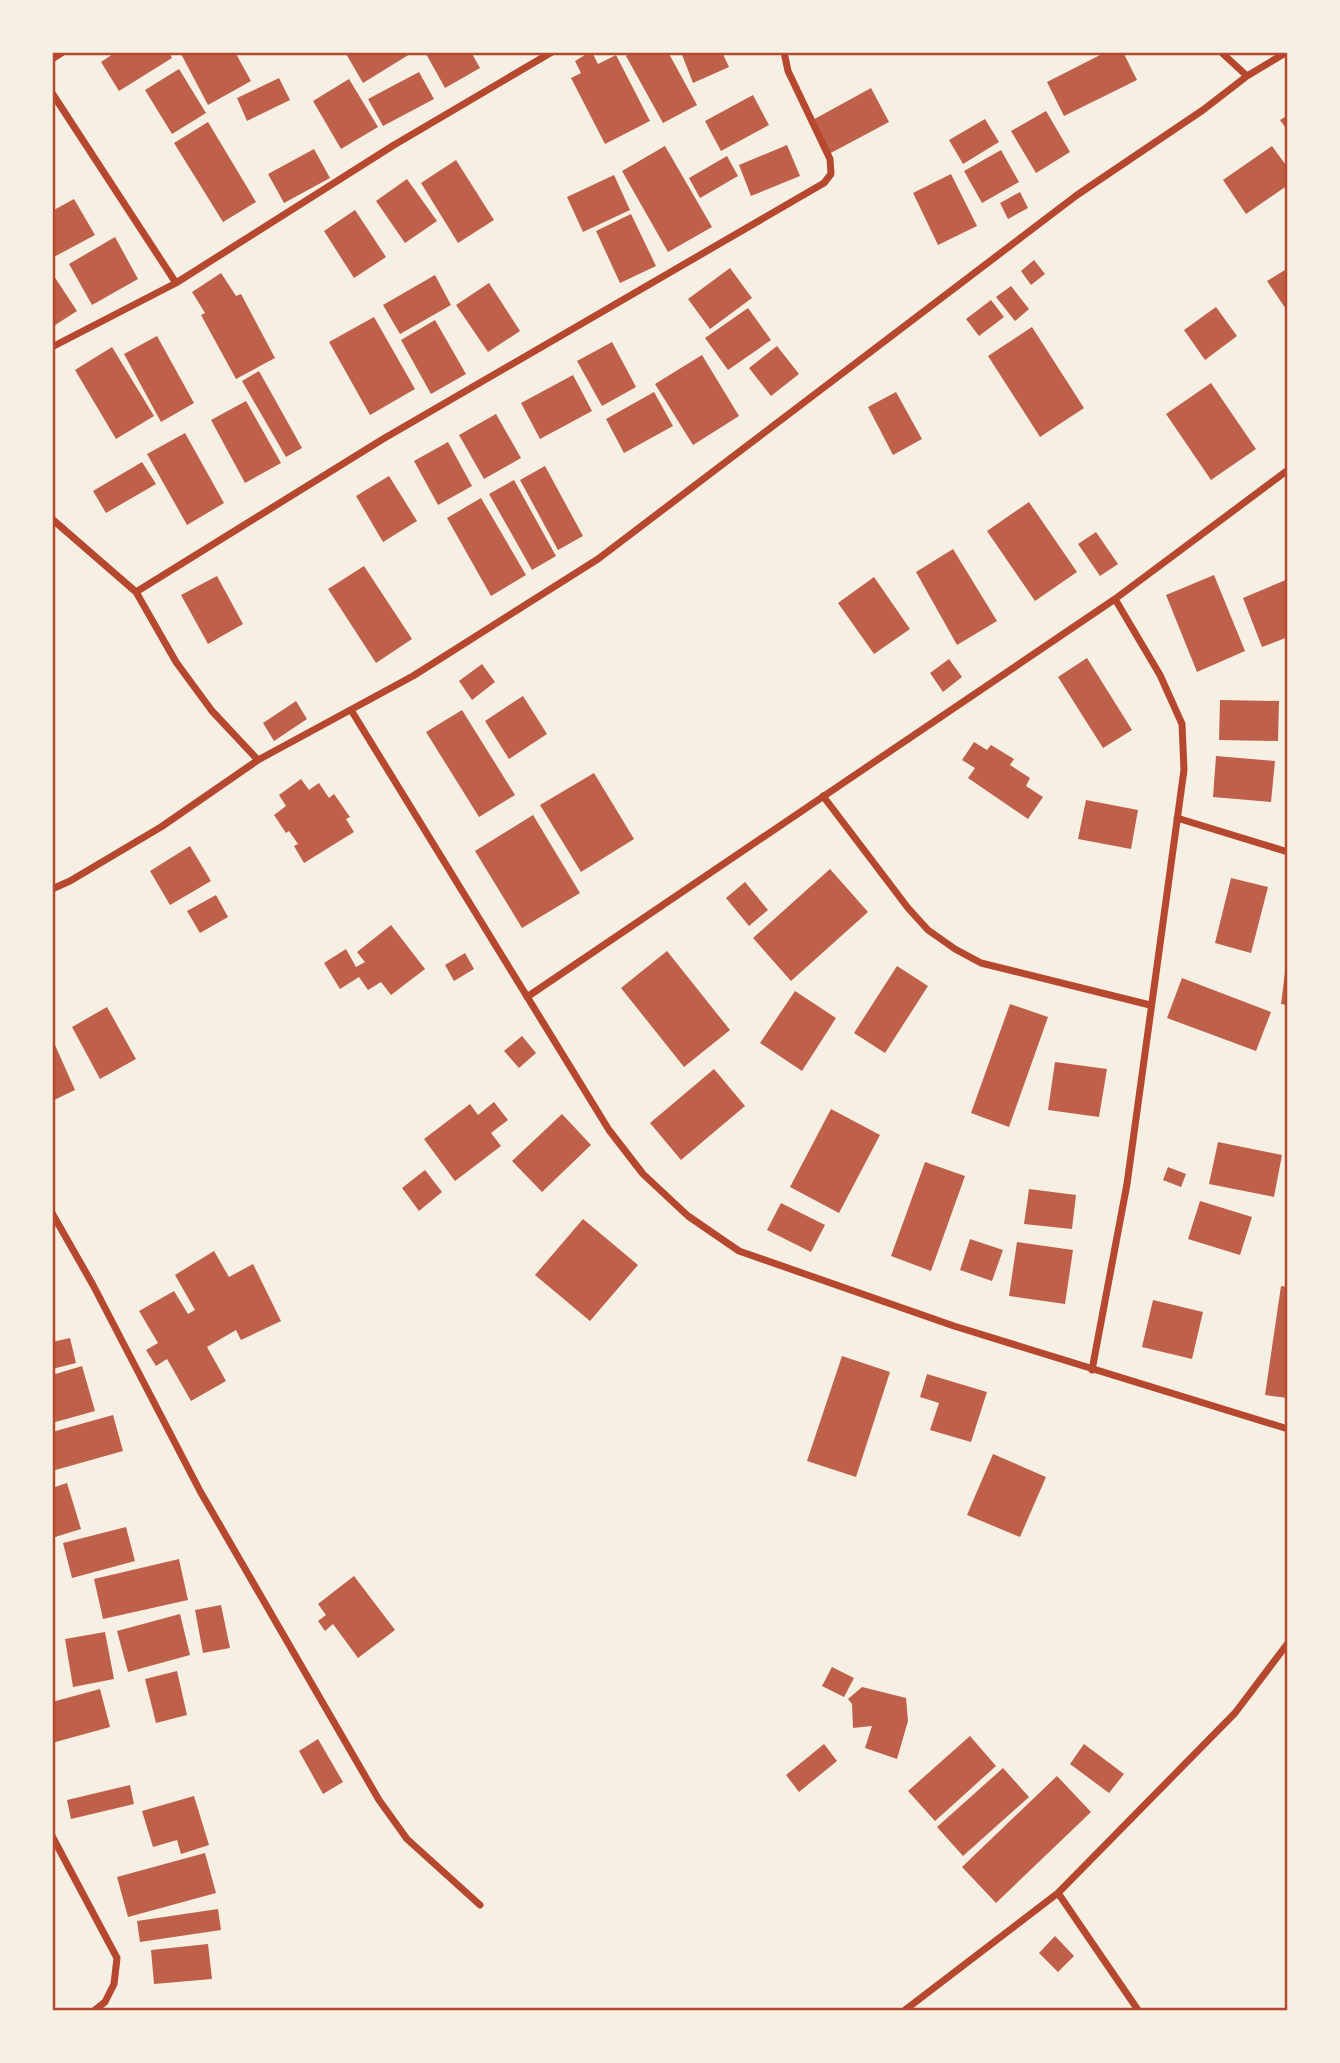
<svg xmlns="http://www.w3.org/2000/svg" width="1340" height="2063" viewBox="0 0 1340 2063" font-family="'Titillium Web',sans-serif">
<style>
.building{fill:#bf614a}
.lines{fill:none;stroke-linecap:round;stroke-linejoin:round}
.minor{stroke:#b5482f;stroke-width:7}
.neatline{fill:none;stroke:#b5482f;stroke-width:2.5}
</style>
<rect width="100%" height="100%" fill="#f6efe4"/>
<path class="building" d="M116 52H169L172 58 119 91 101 62Z
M180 52H235L251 81 208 105Z
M345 52H409L410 54 363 83Z
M425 52H471L480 68 445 88Z
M590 52H592L598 64 616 55 650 121 605 144 571 78 581 73 575 61Z
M633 52H668L697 105 663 123 626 56Z
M681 52H722L729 67 693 83Z
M1106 52H1123L1137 80 1064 116 1047 82Z
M179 69 206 113 172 134 145 90Z
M419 72 434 99 383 126 368 99Z
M279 78 290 100 247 121 237 98Z
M349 79 378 127 341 149 313 101Z
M871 88 889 122 827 155 809 122Z
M753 95 769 125 721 151 705 121Z
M1046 111 1070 152 1036 173 1011 131Z
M1288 115V131L1280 120Z
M985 119 999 142 963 164 949 140Z
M208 122 256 202 223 222 174 143Z
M787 145 800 176 751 196 739 165Z
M665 146 712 227 668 252 622 171Z
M1272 146 1288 168V185L1246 214 1223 180Z
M314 149 330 178 284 203 268 174Z
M1001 150 1019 182 982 203 964 171Z
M727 156 738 176 700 198 689 178Z
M456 160 494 220 458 243 421 183Z
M951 174 977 226 938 245 913 193Z
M614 175 630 210 583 232 567 197Z
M407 179 437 221 405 243 376 201Z
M1020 192 1028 208 1008 219 1000 203Z
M74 199 95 235 52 258V211Z
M355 210 386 257 354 278 324 231Z
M631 214 656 266 620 283 596 231Z
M115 237 138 279 92 305 69 264Z
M1034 260 1045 274 1031 285 1021 271Z
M730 268 752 298 710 329 688 299Z
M1288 268V312L1267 281Z
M52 273 77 311 52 327Z
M221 273 236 296 241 294 275 358 236 379 201 315 205 313 192 292Z
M435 275 451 305 400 334 383 305Z
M489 283 520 331 488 352 456 305Z
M1011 286 1029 309 1015 321 996 297Z
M991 300 1004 317 979 336 966 319Z
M1216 307 1237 336 1205 360 1184 330Z
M748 308 771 340 728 370 705 338Z
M374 317 415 389 370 415 329 342Z
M435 320 466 374 431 394 401 340Z
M1032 327 1084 408 1040 437 988 356Z
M157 336 194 403 161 422 124 354Z
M612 342 636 387 602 406 577 361Z
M777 346 799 374 771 396 749 368Z
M112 347 154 416 116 439 75 370Z
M702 355 739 416 693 445 655 384Z
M259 371 302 448 286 457 242 381Z
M573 375 592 411 540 439 521 403Z
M1211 383 1256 449 1211 480 1166 414Z
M654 392 673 426 624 453 606 419Z
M896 392 922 439 893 455 868 407Z
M246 401 281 463 245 483 211 420Z
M496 414 521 458 484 479 459 435Z
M185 433 224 503 187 525 147 454Z
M448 442 472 486 438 505 414 461Z
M142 462 156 484 106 513 93 491Z
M545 466 583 536 558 550 520 480Z
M389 476 417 521 383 542 356 496Z
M514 480 556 556 532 570 489 494Z
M481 498 526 575 491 596 447 518Z
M1029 502 1077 572 1035 601 987 531Z
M1096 532 1118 564 1100 576 1078 544Z
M953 549 997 621 957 645 916 572Z
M364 566 412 639 376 663 328 589Z
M1214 575 1245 651 1197 672 1166 595Z
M217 576 243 624 208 644 181 595Z
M874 577 910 629 874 654 838 603Z
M1288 579V637L1262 647 1243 598Z
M1087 658 1132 730 1103 748 1058 677Z
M949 659 962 677 943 692 930 673Z
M482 664 495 682 472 700 459 681Z
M523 696 547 734 509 759 485 721Z
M1220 700 1279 701 1278 741 1219 740Z
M296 701 307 719 274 741 263 723Z
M462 710 515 795 479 817 426 732Z
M974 742 987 750 991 745 1014 759 1010 765 1030 778 1026 786 1043 797 1028 819 968 778 975 768 962 760Z
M1216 756 1275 761 1271 802 1213 797Z
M594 773 634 839 581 872 540 805Z
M301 779 309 790 319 783 329 798 334 794 350 817 346 819 354 832 304 863 294 846 298 844 289 831 286 833 274 815 286 806 279 795Z
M1086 800 1138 810 1131 849 1078 839Z
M533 815 580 893 522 928 475 851Z
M190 846 211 881 170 905 150 871Z
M830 869 868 912 791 981 753 938Z
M1231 878 1268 887 1251 953 1215 943Z
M745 882 768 910 749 926 726 898Z
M216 895 228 917 200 933 187 911Z
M391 925 425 969 391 995 381 982 368 990 359 977 340 989 324 963 346 949 356 967 365 962 357 952Z
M667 951 730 1030 684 1067 621 988Z
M465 953 474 969 454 981 445 965Z
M1286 964H1288V1005L1281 1004Z
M897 966 928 986 885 1053 854 1033Z
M1182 978 1271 1012 1256 1051 1167 1018Z
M795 991 836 1018 802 1071 760 1043Z
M1010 1004 1048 1017 1009 1127 971 1113Z
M107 1007 136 1059 100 1079 72 1027Z
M522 1036 536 1053 519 1068 504 1051Z
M55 1045 75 1090 52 1101V1046Z
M1055 1062 1107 1069 1099 1117 1048 1110Z
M714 1069 745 1106 681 1160 650 1123Z
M494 1102 508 1120 491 1133 501 1146 455 1181 424 1139 470 1104 478 1115Z
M831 1109 880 1135 839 1213 790 1187Z
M562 1114 591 1145 542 1192 512 1161Z
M1218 1142 1282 1155 1274 1197 1209 1184Z
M925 1162 965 1176 931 1271 891 1256Z
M1168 1167 1186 1174 1181 1187 1163 1180Z
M425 1170 442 1192 419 1211 402 1188Z
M1029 1189 1076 1195 1072 1229 1024 1224Z
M1200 1201 1252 1217 1240 1255 1188 1239Z
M781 1203 825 1225 811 1252 767 1230Z
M583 1219 638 1265 590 1321 535 1275Z
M970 1239 1003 1250 992 1281 960 1270Z
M1017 1242 1073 1250 1065 1304 1009 1296Z
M214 1251 229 1277 253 1264 281 1321 241 1340 236 1330 207 1347 226 1381 191 1401 167 1359 156 1366 146 1350 158 1343 139 1311 174 1291 188 1314 195 1310 175 1275Z
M1281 1286 1288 1287V1398L1265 1395Z
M1153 1300 1203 1312 1192 1359 1142 1347Z
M70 1338 76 1363 52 1369V1342Z
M842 1356 890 1372 856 1477 807 1461Z
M82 1366 95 1411 52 1423V1375Z
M927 1374 987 1392 971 1442 930 1430 939 1403 920 1397Z
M113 1415 123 1451 52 1471V1432Z
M993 1454 1046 1477 1020 1537 967 1515Z
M67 1483 81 1529 52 1538V1488Z
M126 1527 135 1561 72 1578 63 1543Z
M179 1559 188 1600 103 1619 94 1579Z
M354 1576 395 1630 358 1658 333 1624 325 1631 318 1621 326 1615 318 1604Z
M221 1605 230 1648 203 1653 195 1610Z
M180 1614 190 1655 128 1672 117 1631Z
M105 1632 114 1679 73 1687 65 1639Z
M832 1667 854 1678 844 1697 822 1686Z
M177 1671 187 1715 156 1723 145 1679Z
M862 1687 906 1698 908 1721 897 1759 865 1748 872 1726 853 1728 852 1704 848 1699Z
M100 1689 110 1727 52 1743V1702Z
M970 1736 996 1766 935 1821 908 1791Z
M318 1739 343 1782 323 1794 299 1751Z
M824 1744 837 1761 799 1792 786 1775Z
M1084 1744 1124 1774 1109 1793 1070 1764Z
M1003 1768 1029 1797 963 1856 937 1827Z
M1057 1776 1091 1812 996 1903 962 1867Z
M130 1785 134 1804 71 1819 67 1800Z
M194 1796 209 1845 181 1854 177 1840 153 1847 142 1811Z
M205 1853 216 1893 128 1917 117 1877Z
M218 1909 221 1930 140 1942 137 1921Z
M1055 1936 1074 1956 1058 1972 1039 1953Z
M208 1944 212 1979 154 1984 151 1950Z"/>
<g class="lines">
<path class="minor" d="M1221 52 1247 76
M52 59 63 52
M52 93 176 283
M52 347 176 283 394 145 552 52
M52 519 136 592 176 662 212 711 258 760
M136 592 383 439 824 183 831 174 830 159 788 71 784 52
M351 710 609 1130 643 1174 688 1216 739 1251 954 1326 1288 1429
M823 796 908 908 928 930 955 949 981 963 1150 1005
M1177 818 1288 852
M52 889 70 881 161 827 258 760 413 676 598 559 1077 195 1203 110 1247 76 1287 52
M527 997 1115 599 1288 470
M52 1213 93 1285 200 1491 379 1800 407 1839 480 1905
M1092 1370 1127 1184 1184 770 1182 724 1160 675 1115 599
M52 1836 117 1958 114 1984 105 2002 95 2010
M1058 1893 1138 2010
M905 2010 1058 1893 1235 1713 1288 1643"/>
</g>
<rect width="1340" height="2063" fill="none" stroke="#f6efe4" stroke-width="108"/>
<rect x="54" y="54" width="1232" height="1955" class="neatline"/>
</svg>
